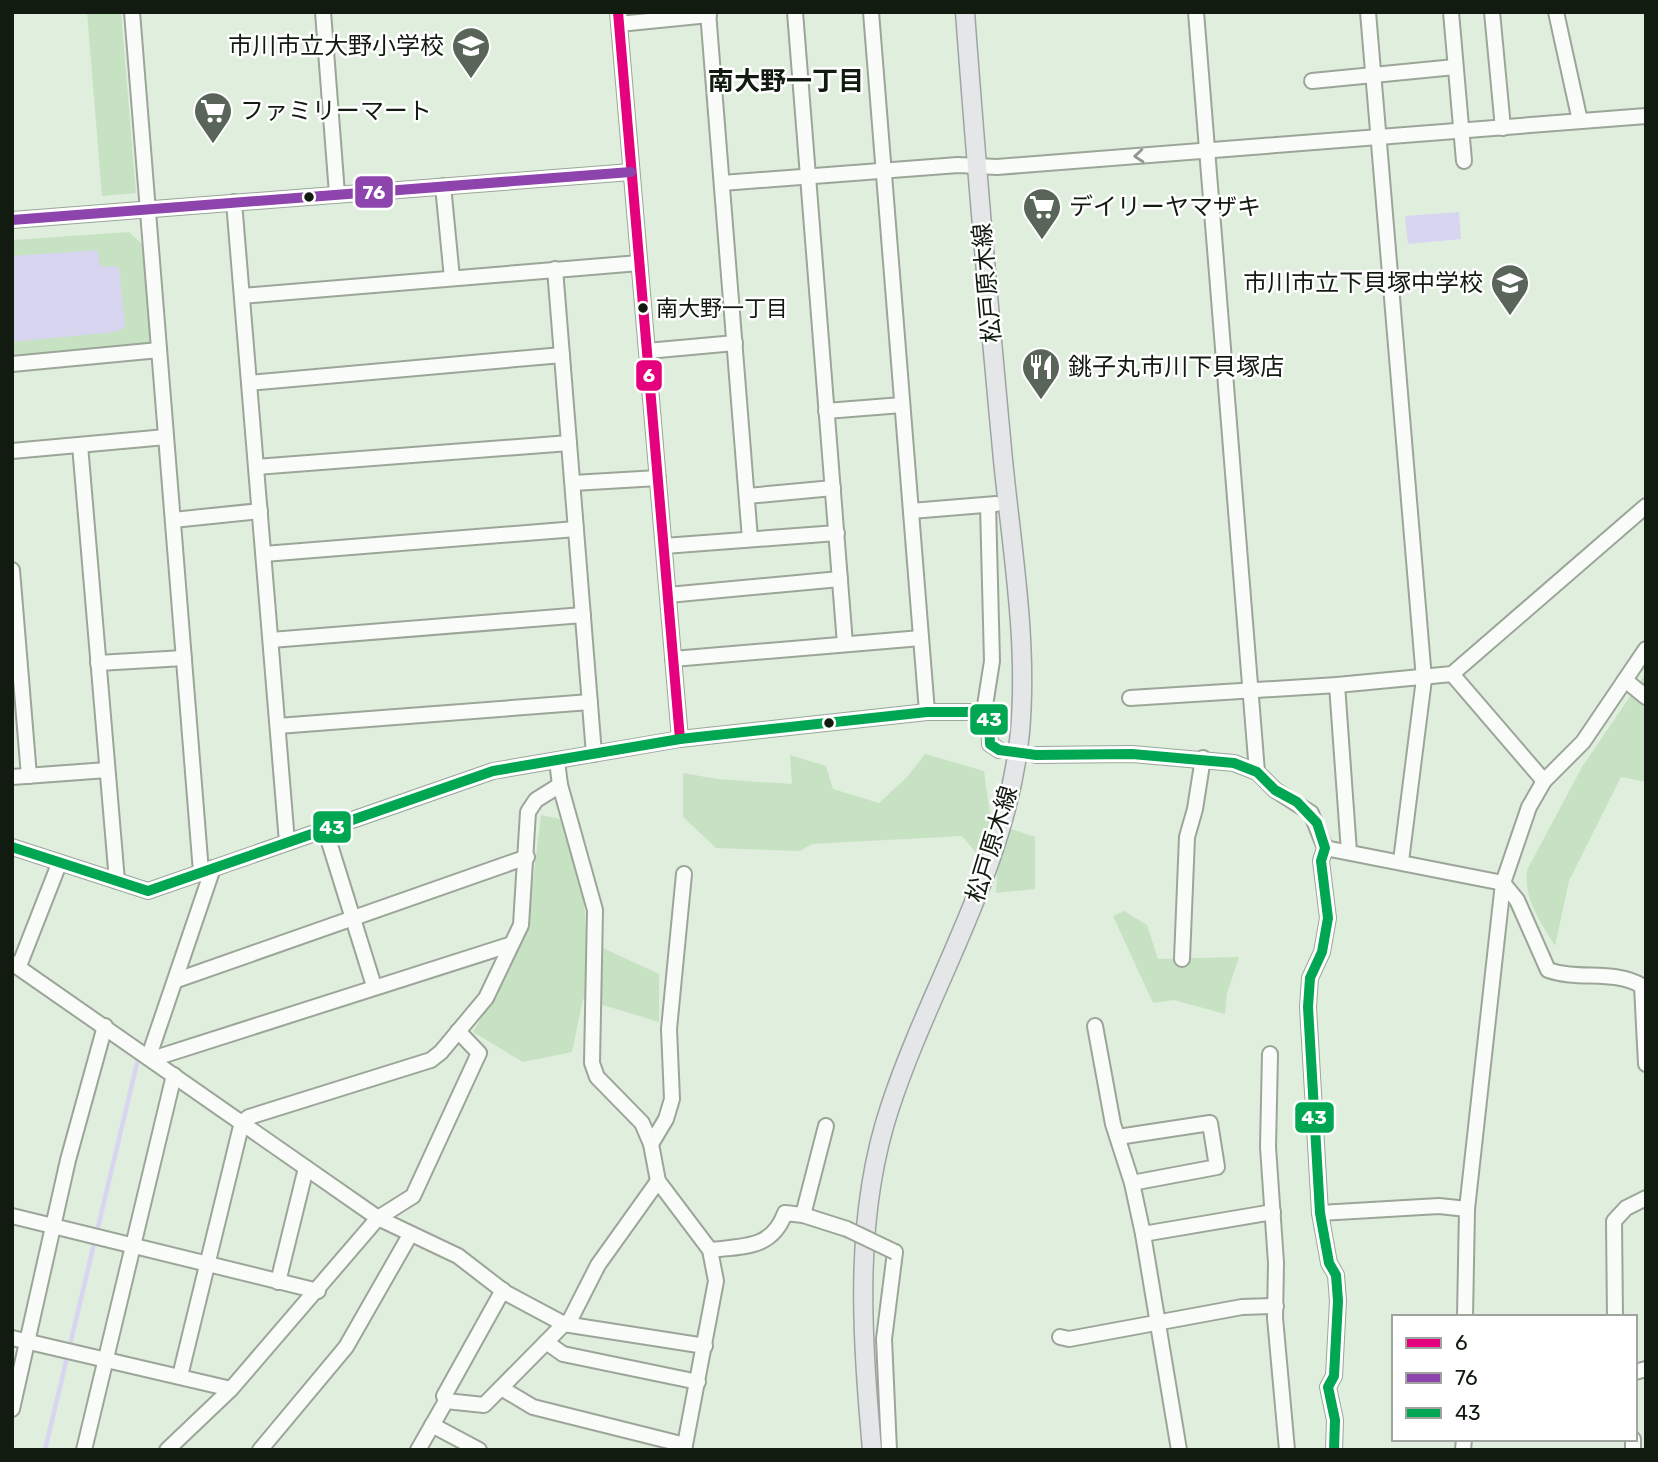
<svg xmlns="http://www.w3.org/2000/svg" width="1658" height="1462" font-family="Rubik,'Noto Sans JP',sans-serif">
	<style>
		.green { fill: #c7e2c2 }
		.water { fill: #d8d5f0 }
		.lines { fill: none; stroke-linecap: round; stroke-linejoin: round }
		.stream { stroke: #d8d5f0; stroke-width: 4.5 }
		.minor-casing { stroke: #9ba699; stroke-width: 18 }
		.major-casing { stroke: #9ea3a3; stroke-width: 21 }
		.minor { stroke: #fafcfa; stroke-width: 14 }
		.major { stroke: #e4e6e7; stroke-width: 18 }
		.minor-bridge-casing { stroke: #9ba699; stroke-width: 18; stroke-linecap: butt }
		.minor-bridge { stroke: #fafcfa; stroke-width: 14 }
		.bus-1-casing { stroke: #fff; stroke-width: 16 }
		.bus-2-casing { stroke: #fff; stroke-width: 16 }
		.bus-3-casing { stroke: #fff; stroke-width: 16 }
		.bus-1 { stroke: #e5007d; stroke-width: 10 }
		.bus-2 { stroke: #8e44ad; stroke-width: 10 }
		.bus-3 { stroke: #00a651; stroke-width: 10 }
		.oneway { stroke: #919791 }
		.bus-dot { fill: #111b10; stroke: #fff; stroke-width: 2.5 }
		.labels { text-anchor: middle; stroke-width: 5; stroke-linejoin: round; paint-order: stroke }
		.bus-label { font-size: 22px; fill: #111b10; stroke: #fff; text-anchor: start }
		.poi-label { font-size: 24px; fill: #111b10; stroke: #fff; text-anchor: start }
		.street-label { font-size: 24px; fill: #111b10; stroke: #fff }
		.neighbourhood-label { font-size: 26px; font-weight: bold; fill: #111b10; stroke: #fff }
		.line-badge { stroke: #fff; stroke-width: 2.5 }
		.badge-label { font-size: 19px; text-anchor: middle; font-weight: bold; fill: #fff }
	</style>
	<rect width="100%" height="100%" fill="#e0eede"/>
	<!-- green -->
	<g class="green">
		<path d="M87,12h34l15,181 -34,3z"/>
		<path d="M129,232l13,12 10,100 -140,12v-116z"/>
		<path d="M1646,673v109l-25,-5 -52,104 -14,65c-15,-26 -31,-45 -28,-76l55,-103z"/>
		<path d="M925,754l59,17 7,51 44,15v52l-39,4 1,-25 -19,-13 -16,-19 -150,8 -12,7 -84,-3 -33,-31v-44l34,6 75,5 -2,-29 36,11 7,23 46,14 29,-27z"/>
		<path d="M541,815l19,4 24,80 2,41 73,34v48l-76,-23 -11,53 -49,10 -50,-30 38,-65 19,-62z"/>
		<path d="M1124,911l23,14 11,34 81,-2 -12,36 -2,21 -51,-14 -21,3 -40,-87z"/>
	</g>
	<!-- water -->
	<g class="water">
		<path d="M1459,212l2,27 -53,5 -3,-28z"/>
		<path d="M97,250l3,16 19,1 6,60 -10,5 -103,10v-86z"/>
	</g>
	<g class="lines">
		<!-- stream -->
		<path class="stream" d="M45,1450l93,-391"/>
		<defs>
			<g id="minor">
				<path d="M132,12l69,860"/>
				<path d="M323,12l14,182"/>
				<path d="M618,12l62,727"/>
				<path d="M708,12l42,527"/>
				<path d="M795,12l50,632"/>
				<path d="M871,12l56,700"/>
				<path d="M1196,12l61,760"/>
				<path d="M1368,12l56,667 -23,182"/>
				<path d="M1451,12l13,149"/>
				<path d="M1492,12l11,116"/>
				<path d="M1556,12l24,109"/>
				<path d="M619,24l90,-9"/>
				<path d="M1312,81l143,-14"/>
				<path d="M722,183l236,-18 39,2 649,-51"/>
				<path d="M443,186l9,92"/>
				<path d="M234,202l53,640"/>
				<path d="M12,220l619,-48"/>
				<path d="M555,269l39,485"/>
				<path d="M242,296l397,-33"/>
				<path d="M647,351l88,-8"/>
				<path d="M12,364l147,-14"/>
				<path d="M249,383l313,-28"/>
				<path d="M826,411l76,-6"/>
				<path d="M80,445l37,436"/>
				<path d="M12,451l154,-14"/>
				<path d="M256,467l313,-24"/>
				<path d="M573,483l85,-5"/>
				<path d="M747,496l86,-8"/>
				<path d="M911,511l85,-7"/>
				<path d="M173,520l87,-9"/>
				<path d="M664,546l173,-13"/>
				<path d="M264,554l312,-25"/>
				<path d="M12,570l17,206"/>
				<path d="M668,595l172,-16"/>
				<path d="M271,640l312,-25"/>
				<path d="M673,659l248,-21"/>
				<path d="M98,663l86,-5"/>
				<path d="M1452,674l92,107"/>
				<path d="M1625,680l21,17"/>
				<path d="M1337,685l12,167"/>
				<path d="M1130,698l207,-13 115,-11 194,-168"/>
				<path d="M984,712l8,-51 -4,-156"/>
				<path d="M278,726l312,-24"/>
				<path d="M1036,755l96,-1 102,9 23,9 18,18 36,23 14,35 -4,13 7,57 -6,34 -12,26 -2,29 12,206 9,50 7,12 2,26 -4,75 -6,11 7,33 -1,30"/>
				<path d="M557,761l3,24 35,125 -3,153 5,14 45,46 9,21 7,37 52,69 6,31 -32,169"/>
				<path d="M12,777l95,-7"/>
				<path d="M325,829l49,157"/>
				<path d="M12,847l136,44 345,-120 187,-32 247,-27h57l5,4 1,28 9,6"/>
				<path d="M1325,848l178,35 14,17 31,70c31,11 66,-1 94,16l4,78"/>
				<path d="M1182,959l5,-122 8,-28 8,-51"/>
				<path d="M12,963l366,255 80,38 48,37 58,31 6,-4 28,-55 60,-84"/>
				<path d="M19,966l40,-102"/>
				<path d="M177,980l350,-123"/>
				<path d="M1095,1026l18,98 19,59 11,51 36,216"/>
				<path d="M1270,1054l-2,93 8,116 -1,55 12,132"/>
				<path d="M149,1056l64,-188"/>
				<path d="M152,1059l357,-114"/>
				<path d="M1118,1137l92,-14 7,44 -85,16"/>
				<path d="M651,1144l15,-25 6,-20 -3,-70 15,-155"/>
				<path d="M1320,1213l119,-7 28,3"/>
				<path d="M803,1215l23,-89"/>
				<path d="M12,1216l306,75"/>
				<path d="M1143,1234l130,-22"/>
				<path d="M710,1250c34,-4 62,-1 75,-37l18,2 44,14"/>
				<path d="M278,1282l28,-114"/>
				<path d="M1465,1317l2,-108 36,-326 26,-76 15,-26 39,-39 63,-93"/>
				<path d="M1615,1317l-1,-96 12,-13 20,-10"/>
				<path d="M1060,1337l9,2 173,-32 34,-1"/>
				<path d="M12,1338l219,51"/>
				<path d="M546,1342l17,12 135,28"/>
				<path d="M1635,1372l11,-3"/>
				<path d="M180,1376l62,-254 7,-5 182,-57 10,-8 45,-54 35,-73 7,-113 8,-12 24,-15"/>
				<path d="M501,1388l32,19 152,38"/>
				<path d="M446,1401l-2,-5 59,-106"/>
				<path d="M12,1409l56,-249 37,-134"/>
				<path d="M432,1425l47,25"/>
				<path d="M1633,1439v11"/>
				<path d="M84,1450l90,-375"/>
				<path d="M167,1450l64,-61 147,-171 35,-22 66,-143 -21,-22"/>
				<path d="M260,1450l86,-103 64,-112"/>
				<path d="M418,1450l28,-49 38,4 80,-81 141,22"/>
				<path d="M889,1450l-5,-111 11,-87"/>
				<path d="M1463,1450l1,-11"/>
			</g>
			<path id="major" d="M872,1450c-10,-115 -19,-232 18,-343 42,-127 117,-240 130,-375 8,-90 -8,-182 -17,-272 -14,-149 -27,-298 -38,-448"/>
		</defs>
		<!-- minor casing -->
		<use href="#minor" class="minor-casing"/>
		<!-- major casing -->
		<use href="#major" class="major-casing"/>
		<!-- minor -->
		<use href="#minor" class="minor"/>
		<!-- major -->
		<use href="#major" class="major"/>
		<defs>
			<path id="minor-bridge" d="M847,1229l48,23"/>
		</defs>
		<!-- minor-bridge casing -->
		<use href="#minor-bridge" class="minor-bridge-casing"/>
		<!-- minor-bridge -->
		<use href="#minor-bridge" class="minor-bridge"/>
		<defs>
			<path id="bus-1" d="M618,12l62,727"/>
			<path id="bus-2" d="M12,220l619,-48"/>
			<path id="bus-3" d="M12,847l136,44 345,-120 187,-32 247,-27h57l5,4 1,28 9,6 37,5 96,-1 102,9 23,9 18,18 22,12 20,21 8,25 -4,13 7,57 -6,34 -12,26 -2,29 12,206 9,50 7,12 2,26 -4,75 -6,11 7,33 -1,30"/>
		</defs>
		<!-- bus-1 casing -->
		<use href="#bus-1" class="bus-1-casing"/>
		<!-- bus-2 casing -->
		<use href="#bus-2" class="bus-2-casing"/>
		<!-- bus-3 casing -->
		<use href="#bus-3" class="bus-3-casing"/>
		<!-- bus-1 -->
		<use href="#bus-1" class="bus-1"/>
		<!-- bus-2 -->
		<use href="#bus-2" class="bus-2"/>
		<!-- bus-3 -->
		<use href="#bus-3" class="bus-3"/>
	</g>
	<!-- one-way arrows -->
	<defs><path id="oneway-chevron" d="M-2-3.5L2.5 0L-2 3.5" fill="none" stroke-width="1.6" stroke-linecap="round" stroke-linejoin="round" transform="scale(1.75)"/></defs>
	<use class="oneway" href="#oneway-chevron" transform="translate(1139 156) rotate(175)"/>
	<!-- icons -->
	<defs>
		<symbol id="school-pin" viewBox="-11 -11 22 30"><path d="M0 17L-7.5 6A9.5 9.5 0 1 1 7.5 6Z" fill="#596558" stroke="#fff"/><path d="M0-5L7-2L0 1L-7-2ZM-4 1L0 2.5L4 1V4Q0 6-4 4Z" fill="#fff"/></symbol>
		<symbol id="supermarket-pin" viewBox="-11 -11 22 30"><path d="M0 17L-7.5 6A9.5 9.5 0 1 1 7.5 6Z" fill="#596558" stroke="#fff"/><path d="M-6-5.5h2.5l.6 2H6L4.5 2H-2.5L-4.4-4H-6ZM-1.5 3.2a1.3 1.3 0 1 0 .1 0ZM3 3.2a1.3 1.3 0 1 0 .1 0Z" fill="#fff"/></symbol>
		<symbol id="restaurant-pin" viewBox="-11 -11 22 30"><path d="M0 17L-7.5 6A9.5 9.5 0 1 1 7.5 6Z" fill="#596558" stroke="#fff"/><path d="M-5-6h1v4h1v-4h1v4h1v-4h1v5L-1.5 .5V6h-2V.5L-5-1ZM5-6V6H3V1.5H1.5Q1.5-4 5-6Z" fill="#fff"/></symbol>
	</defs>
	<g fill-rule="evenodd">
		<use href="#school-pin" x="449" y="24" width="44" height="60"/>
		<use href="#supermarket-pin" x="191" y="89" width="44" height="60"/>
		<use href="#supermarket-pin" x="1020" y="185" width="44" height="60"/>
		<use href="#school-pin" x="1488" y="261" width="44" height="60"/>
		<use href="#restaurant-pin" x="1019" y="345" width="44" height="60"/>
	</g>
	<!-- markers -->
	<g class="bus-dot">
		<circle cx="309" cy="197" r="6"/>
		<circle cx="643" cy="308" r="6"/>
		<circle cx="829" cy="723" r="6"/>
	</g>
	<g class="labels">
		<!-- bus labels -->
		<g class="bus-label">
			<text x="656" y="316">南大野一丁目</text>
		</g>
		<!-- poi labels -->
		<g class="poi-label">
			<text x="444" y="54" text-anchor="end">市川市立大野小学校</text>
			<text x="240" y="119">ファミリーマート</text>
			<text x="1069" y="215">デイリーヤマザキ</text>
			<text x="1483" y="291" text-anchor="end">市川市立下貝塚中学校</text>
			<text x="1068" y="375">銚子丸市川下貝塚店</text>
		</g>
		<!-- street labels -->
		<g class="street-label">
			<text transform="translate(987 283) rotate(-95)" y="8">松戸原木線</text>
			<text transform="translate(992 844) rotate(-73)" y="8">松戸原木線</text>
		</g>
		<!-- neighbourhood labels -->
		<g class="neighbourhood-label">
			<text x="786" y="90">南大野一丁目</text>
		</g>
	</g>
	<g class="line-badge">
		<rect x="354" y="175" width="40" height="34" rx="7" fill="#8e44ad"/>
		<rect x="635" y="359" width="28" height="33" rx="7" fill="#e5007d"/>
		<rect x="969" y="703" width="40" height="33" rx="7" fill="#00a651"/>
		<rect x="312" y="810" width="40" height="34" rx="7" fill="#00a651"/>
		<rect x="1294" y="1101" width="41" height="33" rx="7" fill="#00a651"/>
	</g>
	<g class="badge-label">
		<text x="374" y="199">76</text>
		<text x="649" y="382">6</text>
		<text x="989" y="726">43</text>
		<text x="332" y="834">43</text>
		<text x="1314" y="1124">43</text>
	</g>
	<!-- border -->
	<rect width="1658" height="1462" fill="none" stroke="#111b10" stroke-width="28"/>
	<!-- legend -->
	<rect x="1392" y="1315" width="245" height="126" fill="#ffffff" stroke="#a0a49f" stroke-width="2"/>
	<rect x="1406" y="1338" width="35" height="10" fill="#e5007d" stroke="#a0a49f" stroke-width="2"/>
	<text x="1455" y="1350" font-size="21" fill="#111b10">6</text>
	<rect x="1406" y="1373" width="35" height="10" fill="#8e44ad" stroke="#a0a49f" stroke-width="2"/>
	<text x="1455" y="1385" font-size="21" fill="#111b10">76</text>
	<rect x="1406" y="1408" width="35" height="10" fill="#00a651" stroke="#a0a49f" stroke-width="2"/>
	<text x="1455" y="1420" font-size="21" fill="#111b10">43</text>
</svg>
